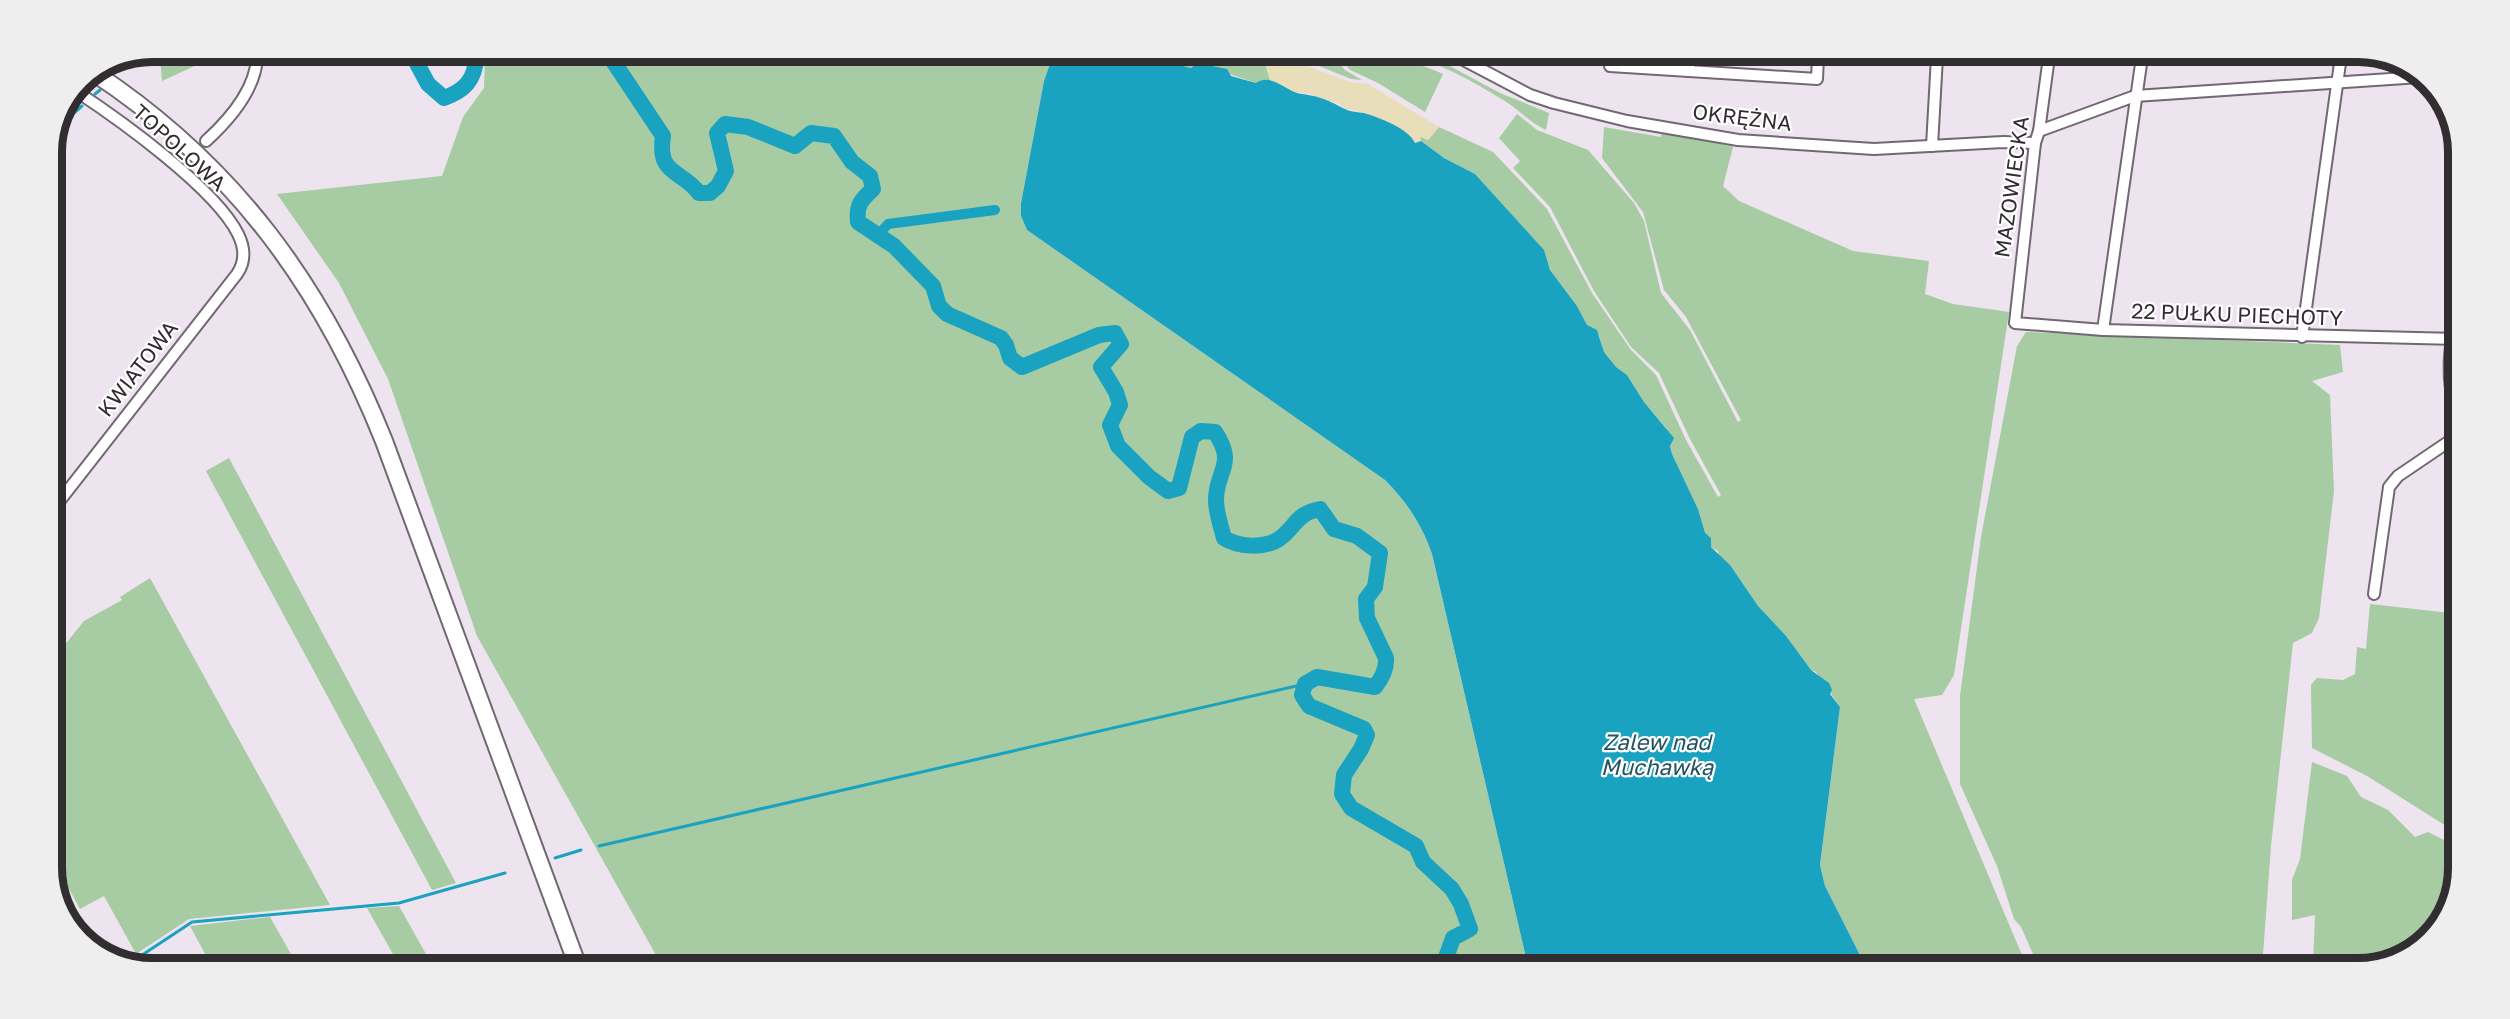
<svg xmlns="http://www.w3.org/2000/svg" width="2510" height="1019" font-family="'Golos Text',sans-serif">
	<style>
		.green { fill: #a7cba2 }
		.sand { fill: #e8deb9 }
		.water { fill: #1aa3c0 }
		.lines { fill: none; stroke-linecap: round; stroke-linejoin: round }
		.stream { stroke: #1aa3c0; stroke-width: 3 }
		.canal { stroke: #1aa3c0; stroke-width: 10 }
		.river { stroke: #1aa3c0; stroke-width: 16 }
		.street-casing { stroke: #716872; stroke-width: 14 }
		.primary-casing { stroke: #716872; stroke-width: 20 }
		.street { stroke: #fff; stroke-width: 10 }
		.primary { stroke: #fff; stroke-width: 16 }
		.labels { text-anchor: middle; stroke-width: 4.5; stroke-linejoin: round; paint-order: stroke }
		.street-label { font-size: 21px; fill: #312d31; stroke: #fff }
		.water-label { font-size: 22px; font-style: italic; fill: #215460; stroke: #fff }
		.rim { fill: none; stroke: #312d31; stroke-width: 8 }
	</style>
	<rect width="100%" height="100%" fill="#eee4ef"/>
	<!-- green -->
	<g class="green">
		<path d="M1269,57l-3,10 4,13 -14,3 -59,-20 -6,5 -38,-10z"/>
		<path d="M1297,57l38,2 10,11 17,10 -11,-1z"/>
		<path d="M1339,57c36,0 71,1 104,17l-18,38 -47,-29 -28,-13z"/>
		<path d="M1411,57h22l67,36 49,20 -3,17c-15,-7 -25,-18 -38,-27 -29,-18 -64,-39 -97,-46z"/>
		<path d="M160,58h52l-50,23z"/>
		<path d="M485,58h559l1,4 1,-4h6l-8,23 -23,122v13l6,14 358,250c22,22 37,45 47,74l96,412 -867,-2 -184,-328 -89,-257 -49,-96 -62,-89 165,-18 21,-59 21,-29z"/>
		<path d="M1517,114l20,16 51,20 46,53 10,18 17,72 29,37 48,92 3,-2 -55,-103 -22,-27 -21,-78 -41,-54 2,-31 57,10 1,-6 6,1 65,15 -10,39 16,15 114,50 76,10 -4,33 28,10 56,8 -55,363 -12,20 -28,4 113,268h-161l-41,-81 -5,-21 20,-158 -24,-35 -5,-2c-17,-23 -37,-43 -54,-65 -13,-17 -21,-36 -38,-48l-1,-6 -7,-4 -12,-26 -1,-12 -26,-55 -5,-25 -23,-27 -17,-27 -11,-8 -12,-15 -5,-17 -12,-10 -10,-19 -27,-36 -7,-20 -68,-76 -31,-16 -23,-17 -2,-5 9,4 11,-13 54,25 54,57 45,84 39,57 25,25 30,65 32,57 3,-2 -31,-56 -31,-66 -28,-26 -37,-56 -44,-84 -37,-39 7,-7 -21,-23z"/>
		<path d="M2026,332l314,13 3,27 -31,9 18,14 4,96 -15,127 -7,15 -19,10 -22,203 -9,122 -223,-1 -18,-40 -7,-8 -17,-53 -37,-82v-88l21,-159 36,-191z"/>
		<path d="M229,458l227,425 -24,7 -226,-419z"/>
		<path d="M150,578l180,327 -141,14 -53,35 -32,-58 -24,13 -29,-53v-194l33,-41 38,-21 -2,-3z"/>
		<path d="M2370,604l80,9 6,4 -2,214 -87,-55 -55,-28 -1,-63 6,-7 26,2 12,-6 2,-27 9,2z"/>
		<path d="M2312,762l35,14 14,21 27,13 27,27 13,-5 26,13v55l-39,51 -56,17h-46l2,-53 -23,5v-40l8,-21z"/>
		<path d="M399,906l32,57h-33l-31,-55z"/>
		<path d="M270,917l26,46h-86l-20,-37z"/>
	</g>
	<!-- sand -->
	<path class="sand" d="M1269,57h14l67,25 18,2 71,43 -11,13 -8,-4 1,5 -6,2 -25,-19 -22,-10 -22,-5 -6,-5 -29,-10 -16,-2 -25,-12 -4,-14z"/>
	<!-- water -->
	<path class="water" d="M1052,58h101l38,10 6,-5 30,6 4,7 25,7c16,-11 30,9 46,11 21,3 25,6 43,15 5,3 13,3 19,4 16,5 44,15 51,30l6,-2 23,17 31,16 69,76 6,20 27,36 10,19 10,5 7,22 12,15 11,8 17,27 30,36 -4,8 2,8 26,55 7,24 6,5v9l19,18 28,41 28,30 25,34 18,13 3,7 -2,4 10,13 -20,158 5,21 41,81 -338,-1 -96,-412c-10,-29 -25,-52 -47,-74l-358,-250 -6,-14v-13l23,-122z"/>
	<g class="lines">
		<!-- stream -->
		<g class="stream">
			<path d="M120,71l14,-13"/>
			<path d="M95,94l5,-4"/>
			<path d="M60,125l22,-19"/>
			<path d="M599,846l706,-162"/>
			<path d="M555,858l26,-8"/>
			<path d="M130,963l62,-41 207,-19 106,-30"/>
		</g>
		<!-- canal -->
		<path class="canal" d="M878,235l10,-11 107,-14"/>
		<!-- river -->
		<g class="river">
			<path d="M414,58l14,26 16,14c20,-7 31,-18 32,-40"/>
			<path d="M611,58l52,78c-6,40 18,33 36,57h11l8,-7 8,-15 -9,-38 8,-9 23,3 47,19 16,-13 23,3 18,26 18,14 3,13c-12,11 -17,16 -15,33l36,24 39,40 6,20 8,8 54,24 5,7 4,13 12,9 77,-32 16,-2 6,11 -20,23 15,25 4,13 -10,20 8,21 31,31 19,14 11,-3 13,-51 9,-6 14,1c22,33 1,38 1,68 0,13 5,26 8,38 14,9 40,11 55,1 17,-12 16,-25 41,-30l14,20 23,7 23,17 -5,34 -9,12 1,19 19,40c1,11 -4,20 -11,29l-58,-10 -12,7 -3,11 7,11 55,23 3,6 -6,14 -17,26 -2,19 9,14 65,38 7,16 29,27 9,15 9,25 -17,9 -10,28"/>
		</g>
		<defs>
			<g id="street">
				<path d="M1458,57l72,38 24,8 73,18 111,19 136,9 129,-7 32,1"/>
				<path d="M1690,57l-1,14 128,8 1,-22"/>
				<path d="M2049,57l-10,74 -4,12 -20,180 88,7 354,9"/>
				<path d="M1610,66l79,5"/>
				<path d="M2039,131l96,-35 285,-19"/>
				<path d="M206,141c23,-21 49,-50 51,-83"/>
				<path d="M1932,146l5,-89"/>
				<path d="M2103,330l39,-273"/>
				<path d="M2302,337l39,-281"/>
				<path d="M2457,414c-14,-40 -5,-75 1,-117"/>
				<path d="M51,512l186,-238c9,-13 8,-26 1,-40 -23,-46 -118,-114 -162,-143"/>
				<path d="M2374,594l15,-107 9,-11 59,-40"/>
			</g>
			<path id="primary" d="M93,72c141,93 229,214 291,369l193,523"/>
		</defs>
		<!-- street casing -->
		<use href="#street" class="street-casing"/>
		<!-- primary casing -->
		<use href="#primary" class="primary-casing"/>
		<!-- street -->
		<use href="#street" class="street"/>
		<!-- primary -->
		<use href="#primary" class="primary"/>
	</g>
	<g class="labels">
		<!-- street labels -->
		<g class="street-label">
			<text transform="translate(1742 118) rotate(7)" y="7">OKRĘŻNA</text>
			<text transform="translate(179 148) rotate(42)" y="7">TOPOLOWA</text>
			<text transform="translate(2012 187) rotate(-82)" y="7">MAZOWIECKA</text>
			<text transform="translate(2237 315) rotate(2)" y="7">22 PUŁKU PIECHOTY</text>
			<text transform="translate(138 369) rotate(-52)" y="7">KWIATOWA</text>
		</g>
		<!-- water labels -->
		<g class="water-label">
			<text x="1657" y="750">Zalew nad<tspan x="1657" dy="25">Muchawką</tspan></text>
		</g>
	</g>
	<!-- crop -->
	<path d="M0 0H2510V1019H0ZM152 62H2358A90 90 0 0 1 2448 152V868A90 90 0 0 1 2358 958H152A90 90 0 0 1 62 868V152A90 90 0 0 1 152 62Z" fill="#efeeef" fill-rule="evenodd"/>
	<path class="rim" d="M152 62H2358A90 90 0 0 1 2448 152V868A90 90 0 0 1 2358 958H152A90 90 0 0 1 62 868V152A90 90 0 0 1 152 62Z"/>
</svg>
